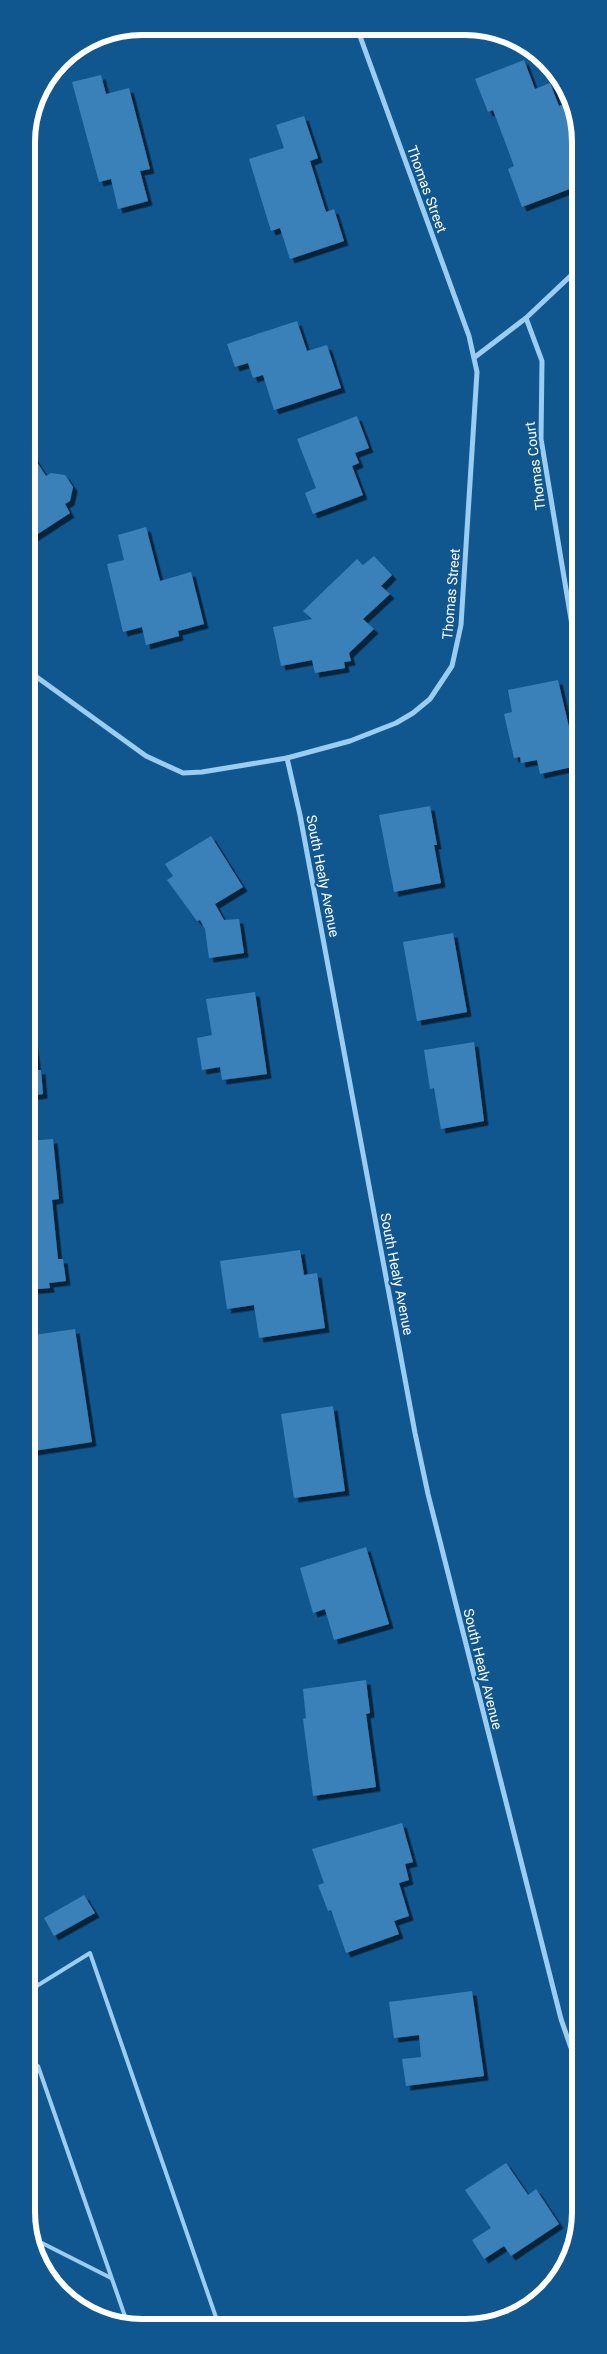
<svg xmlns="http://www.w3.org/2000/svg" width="607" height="2354" font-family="Roboto,sans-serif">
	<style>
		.building { fill: #3a81b9; filter: url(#shadow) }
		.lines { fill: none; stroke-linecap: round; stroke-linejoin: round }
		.service { stroke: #9bcdf2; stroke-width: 4 }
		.minor { stroke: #9bcdf2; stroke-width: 5 }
		.labels { text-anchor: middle; stroke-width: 4.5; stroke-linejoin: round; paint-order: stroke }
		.street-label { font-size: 14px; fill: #fff; stroke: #11578f }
		.rim { fill: none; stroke: #fff; stroke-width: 6 }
	</style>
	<defs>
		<filter id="shadow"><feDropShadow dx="4.5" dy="4.5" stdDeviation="0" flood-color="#0009"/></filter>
	</defs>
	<rect width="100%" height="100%" fill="#11578f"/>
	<!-- building -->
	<g class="building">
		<path d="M524,60l11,29 15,-6 9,23 3,-1 18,55v25l-58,22 -14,-38 6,-3 -21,-56 -5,2 -13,-33z"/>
		<path d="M101,75l5,19 23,-6 21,81 -10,2 8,30 -30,8 -7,-30 -12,3 -27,-100z"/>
		<path d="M304,116l14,42 -8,3 16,51 8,-3 10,32 -54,18 -10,-31 -9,3 -22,-72 35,-11 -8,-23z"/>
		<path d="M297,321l10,30 20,-6 14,43 -67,22 -11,-35 -10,3 -5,-15 -13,4 -8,-23z"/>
		<path d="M357,416l12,32 -14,5 4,10 -7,3 11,29 -50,19 -8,-21 11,-5 -19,-49z"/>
		<path d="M27,447l19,29 5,-3 14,2 8,12 -3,14 -5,3 5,9 -43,28z"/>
		<path d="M146,527l14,54 31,-9 13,52 -26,7 1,5 -33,9 -4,-18 -19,5 -16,-68 17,-4 -6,-25z"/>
		<path d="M374,556l18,19 -11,11 9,8 -27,25 11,10 -25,24 2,8 -7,1 1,6 -30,5 -3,-13 -31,6 -8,-39 39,-8 -9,-8 54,-52 6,6z"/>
		<path d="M558,680l17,73 -5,1 2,13 -32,7 -3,-14 -16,3 -1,-6 -6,1 -10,-44 8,-2 -4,-22z"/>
		<path d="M430,806l7,39h-3l7,38 -47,9 -15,-77z"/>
		<path d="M211,836l32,51 -28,17 9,16 15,-1 5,34 -35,5 -4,-29 -5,-9 -3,1 -30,-41 6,-4 -8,-12z"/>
		<path d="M453,933l14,79 -50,9 -14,-79z"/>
		<path d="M255,992l12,82 -45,6 -2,-13 -18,3 -5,-32 15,-3 -6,-36z"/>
		<path d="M27,993l10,77h4l2,24 -14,2v4h-2z"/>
		<path d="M474,1042l10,79 -43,8 -7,-41 -4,1 -6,-39z"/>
		<path d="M53,1139l6,60 -7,1 6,59h5l3,22 -17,2 1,5 -23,2v-149z"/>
		<path d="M300,1250l4,25 13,-2 8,55 -66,10 -5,-33 -27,4 -7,-48z"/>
		<path d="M75,1329l17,113 -65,10v-116z"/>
		<path d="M333,1406l12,85 -51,7 -13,-84z"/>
		<path d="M366,1547l23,77 -55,16 -9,-31 -12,4 -13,-45z"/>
		<path d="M366,1680l4,33 -4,1 10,73 -63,9 -10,-77 3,-1 -3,-29z"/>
		<path d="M402,1823l11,39 -8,2 4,16 -10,3 10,33 -15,5 5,13 -53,19 -15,-43 -3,1 -10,-26 6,-2 -12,-34z"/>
		<path d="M84,1895l11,18 -41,23 -10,-18z"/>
		<path d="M472,1991l12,85 -78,10 -4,-27 19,-2 -2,-22 -25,3 -5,-36z"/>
		<path d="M506,2163l22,32 8,-6 23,35 -48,32 -7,-10 -20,13 -12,-19 19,-12 -26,-38z"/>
	</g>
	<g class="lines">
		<!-- service -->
		<g class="service">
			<path d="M27,1992l63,-39 129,373"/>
			<path d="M27,2058l11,8 90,259"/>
			<path d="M27,2202l11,39 73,37"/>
		</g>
		<!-- minor -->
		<g class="minor">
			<path d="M526,318l16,43 -1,78 39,234"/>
			<path d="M475,357l51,-39 54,-51"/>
			<path d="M27,670l119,86 37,17 19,-1 85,-14 63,-17 46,-18 17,-10 17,-14 22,-33 9,-41 16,-253 -8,-36 -112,-308"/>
			<path d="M287,758l13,57 115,618 13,61 133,525 19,55"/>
		</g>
	</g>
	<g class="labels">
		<!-- street labels -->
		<g class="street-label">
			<text transform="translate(427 189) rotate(70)" y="5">Thomas Street</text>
			<text transform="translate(535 466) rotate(-97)" y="5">Thomas Court</text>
			<text transform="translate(451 594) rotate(-85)" y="5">Thomas Street</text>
			<text transform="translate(323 876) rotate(79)" y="5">South Healy Avenue</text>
			<text transform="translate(397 1274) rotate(79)" y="5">South Healy Avenue</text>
			<text transform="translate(483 1669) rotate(76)" y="5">South Healy Avenue</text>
		</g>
	</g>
	<!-- crop -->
	<path d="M0 0H607V2354H0ZM142 35H465A107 107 0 0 1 572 142V2212A107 107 0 0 1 465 2319H142A107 107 0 0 1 35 2212V142A107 107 0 0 1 142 35Z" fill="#11578f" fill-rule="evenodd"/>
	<path class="rim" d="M142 35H465A107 107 0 0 1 572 142V2212A107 107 0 0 1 465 2319H142A107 107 0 0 1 35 2212V142A107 107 0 0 1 142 35Z"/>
</svg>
